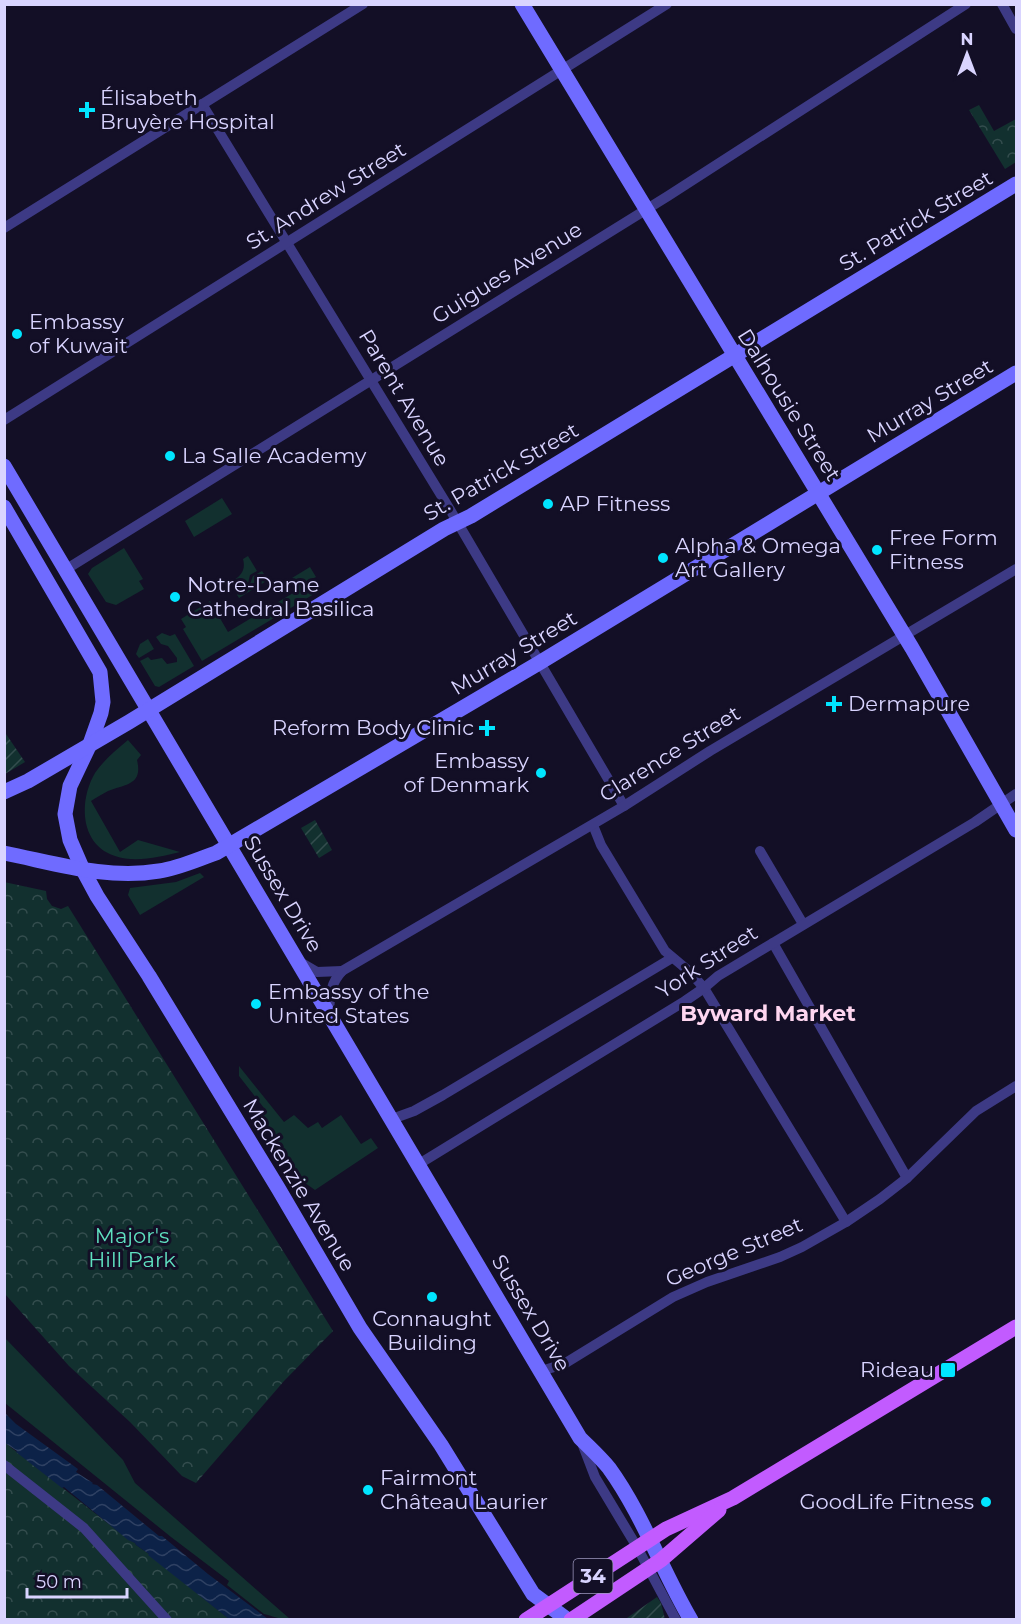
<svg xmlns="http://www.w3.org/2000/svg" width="1021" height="1624" font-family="Montserrat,sans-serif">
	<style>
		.grass { fill: #12302f }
		.park { fill: url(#park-crowns) }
		.garden { fill: url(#garden-furrows) }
		.water { fill: url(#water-waves) }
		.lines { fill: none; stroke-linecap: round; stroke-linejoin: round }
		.street { stroke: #3d3a85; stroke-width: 10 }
		.secondary { stroke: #6f6bff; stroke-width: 15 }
		.primary { stroke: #c25bff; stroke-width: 15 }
		.poi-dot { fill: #00e5ff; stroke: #130f26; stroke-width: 2 }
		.labels { text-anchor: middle; stroke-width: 6; stroke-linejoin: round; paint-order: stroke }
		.shield { fill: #130f26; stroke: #9e99be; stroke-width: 1.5 }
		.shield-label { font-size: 20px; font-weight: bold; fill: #d9d4ff }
		.poi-label { font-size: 21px; fill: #d9d4ff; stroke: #130f26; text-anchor: start }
		.street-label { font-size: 21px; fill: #d9d4ff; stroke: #130f26 }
		.park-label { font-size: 21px; fill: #5fe0c0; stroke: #130f26 }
		.neighbourhood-label { font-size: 22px; font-weight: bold; fill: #ffd6f0; stroke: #130f26 }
	</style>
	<defs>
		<pattern id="park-crowns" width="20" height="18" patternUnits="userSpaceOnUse" patternTransform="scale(1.5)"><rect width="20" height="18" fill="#12302f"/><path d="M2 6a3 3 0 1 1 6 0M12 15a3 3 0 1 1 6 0" fill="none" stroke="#344d4e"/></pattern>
		<pattern id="garden-furrows" width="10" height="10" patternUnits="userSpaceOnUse" patternTransform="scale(1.5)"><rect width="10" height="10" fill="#12302f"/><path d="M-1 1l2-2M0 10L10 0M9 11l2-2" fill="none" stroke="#344d4e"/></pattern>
		<pattern id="water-waves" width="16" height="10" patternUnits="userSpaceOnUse" patternTransform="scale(1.5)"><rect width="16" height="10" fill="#0c2248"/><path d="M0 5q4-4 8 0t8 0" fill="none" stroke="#2f4163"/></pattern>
	</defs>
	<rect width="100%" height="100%" fill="#130f26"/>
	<!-- grass -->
	<g class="grass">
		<path d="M222,498l10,16 -38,23 -9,-16z"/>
		<path d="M124,548l19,31 -4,2 5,8 -28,16 -10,-3 -18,-28 4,-6z"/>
		<path d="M248,556l9,15 -7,4 -2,8 -11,6 -1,-5 -4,-3c9,-5 14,-11 11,-22z"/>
		<path d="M310,567l6,10 -4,2 7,12 -117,70 -19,-32 3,-2 -5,-8 29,-18 18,31 70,-42 -6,-12z"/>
		<path d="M262,571l6,9 -29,18 -3,-5 14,-9 3,-8z"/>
		<path d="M162,633l8,3 5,-2 19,32 -35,21 -4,-1 -15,-25 8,-4 3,3 11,-2 5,6 10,-2v-4l-9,-12 -7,-2 -5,-7z"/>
		<path d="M148,639l6,10 -15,9 -3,-4 4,-10z"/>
		<path d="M128,740l13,15 -4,5c6,25 -11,24 -29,31 -6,3 -12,7 -17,10l29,51 18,-12 42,12c-20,5 -45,11 -65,4 -36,-12 -36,-56 -20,-83 9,-13 21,-23 33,-33z"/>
		<path d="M200,873l4,4 -64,38 -12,-20 2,-7 46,-6z"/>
		<path d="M239,1066l45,56 10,-7 14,13 10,-6 4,6 19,-13 20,29 10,-6 7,10 -63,42 -17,-12 -44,-71 7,6 3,-5 -25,-32z"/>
		<path d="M5,1338l118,122 12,23 155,136c-10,1 -17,-3 -26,-5l-37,-29 2,-4 -58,-44 -166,-134z"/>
	</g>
	<!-- park -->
	<g class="park">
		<path d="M979,105l15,26 22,-12v43l-11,7 -36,-59z"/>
		<path d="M4,882l42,9 1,8 5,7 9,3 7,-3 265,425 -49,50 -88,102 -14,-7 -52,-54 -61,-56 -64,-72z"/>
		<path d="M4,1442l124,97 7,4 1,2 13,9 80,65h-224z"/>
	</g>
	<!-- garden -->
	<g class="garden">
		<path d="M4,731l21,31 -20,12h-1z"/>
		<path d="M315,820l17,30 -13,8 -18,-30z"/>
		<path d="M657,1597l4,6 4,16 -41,1z"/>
	</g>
	<!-- water -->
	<path class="water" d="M5,1413l11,11 62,45 -2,3 17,11 -1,1 5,1 62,51h3l46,38 60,45h-39l-81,-64 1,-1 -13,-9 -1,-2 -7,-3 -64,-53 -2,1 -46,-36 1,-1 -12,-8z"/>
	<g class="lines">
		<!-- street -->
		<g class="street">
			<path d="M1002,4l14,25"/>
			<path d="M202,104l250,409 172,293"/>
			<path d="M4,228l359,-224"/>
			<path d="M4,420l663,-416"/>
			<path d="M65,570l603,-374 298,-192"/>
			<path d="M593,825l8,20 64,106 25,21 14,16 142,234"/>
			<path d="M760,851l43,73"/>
			<path d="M773,943l134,235"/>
			<path d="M300,962l17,10 25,-1"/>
			<path d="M329,1013c1,-18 1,-29 13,-42l282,-165 86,-55 306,-182"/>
			<path d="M392,1119l22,-8 29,-16 229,-137"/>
			<path d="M419,1164l266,-163 19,-13 14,-12 257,-154 41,-28"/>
			<path d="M541,1371l23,-7 109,-67 34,-15 73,-25 22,-10 44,-25 34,-23 27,-21 69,-67 40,-25"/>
			<path d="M582,1443l13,34 42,70 39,73"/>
			<path d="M4,1465l80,63 83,92"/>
		</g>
		<!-- secondary -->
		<g class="secondary">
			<path d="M522,4l390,644 104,182"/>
			<path d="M4,466l576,972c10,10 20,19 29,30 34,47 53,103 82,152"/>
			<path d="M4,507l96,165 3,30 -2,11 -11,31 -20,42 -5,28 5,26 13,30 14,26 52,80 129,212 82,140 81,117 92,149 35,26"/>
			<path d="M4,792l24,-11 101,-59 315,-193 27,-13 545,-332"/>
			<path d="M4,853c51,10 103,27 155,18 20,-3 37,-11 57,-18l323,-190 477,-290"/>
		</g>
		<!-- primary -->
		<g class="primary">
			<path d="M526,1620l140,-91 67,-31 283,-171"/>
			<path d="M571,1620l90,-60 58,-50"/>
		</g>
	</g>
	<!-- markers -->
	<g class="poi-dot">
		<path d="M84 101h6v6h6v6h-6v6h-6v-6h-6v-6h6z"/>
		<circle cx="17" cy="334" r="6"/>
		<circle cx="170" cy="456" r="6"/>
		<circle cx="548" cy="504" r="6"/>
		<circle cx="877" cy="550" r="6"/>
		<circle cx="663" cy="558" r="6"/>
		<circle cx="175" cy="597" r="6"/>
		<path d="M831 695h6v6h6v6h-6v6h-6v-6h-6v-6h6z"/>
		<path d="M484 719h6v6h6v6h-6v6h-6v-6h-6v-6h6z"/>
		<circle cx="541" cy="773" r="6"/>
		<circle cx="256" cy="1004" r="6"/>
		<circle cx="432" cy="1297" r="6"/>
		<rect x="940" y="1362" width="16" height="16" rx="3"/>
		<circle cx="368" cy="1490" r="6"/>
		<circle cx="986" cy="1502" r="6"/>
	</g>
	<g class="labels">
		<!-- shield labels -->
		<rect class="shield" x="573.5" y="1559" width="39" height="34" rx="4.5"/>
		<g class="shield-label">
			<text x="593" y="1583">34</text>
		</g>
		<!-- poi labels -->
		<g class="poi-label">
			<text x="100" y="105">Élisabeth<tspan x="100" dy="24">Bruyère Hospital</tspan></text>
			<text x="29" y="329">Embassy<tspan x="29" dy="24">of Kuwait</tspan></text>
			<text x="182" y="463">La Salle Academy</text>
			<text x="560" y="511">AP Fitness</text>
			<text x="889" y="545">Free Form<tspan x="889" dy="24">Fitness</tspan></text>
			<text x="675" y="553">Alpha &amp; Omega<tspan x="675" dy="24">Art Gallery</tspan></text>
			<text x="187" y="592">Notre-Dame<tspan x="187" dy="24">Cathedral Basilica</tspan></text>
			<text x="848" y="711">Dermapure</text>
			<text x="474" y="735" text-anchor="end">Reform Body Clinic</text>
			<text x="529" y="768" text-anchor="end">Embassy<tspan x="529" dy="24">of Denmark</tspan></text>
			<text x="268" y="999">Embassy of the<tspan x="268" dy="24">United States</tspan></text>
			<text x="432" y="1326" text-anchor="middle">Connaught<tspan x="432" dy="24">Building</tspan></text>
			<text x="934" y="1377" text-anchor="end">Rideau</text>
			<text x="380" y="1485">Fairmont<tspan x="380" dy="24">Château Laurier</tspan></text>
			<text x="974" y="1509" text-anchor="end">GoodLife Fitness</text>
		</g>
		<!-- street labels -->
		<g class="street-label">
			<text transform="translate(326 196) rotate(-32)" y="7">St. Andrew Street</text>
			<text transform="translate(916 221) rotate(-31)" y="7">St. Patrick Street</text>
			<text transform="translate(507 273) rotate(-32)" y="7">Guigues Avenue</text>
			<text transform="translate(404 398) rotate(59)" y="7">Parent Avenue</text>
			<text transform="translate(930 401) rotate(-31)" y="7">Murray Street</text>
			<text transform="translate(789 405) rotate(58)" y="7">Dalhousie Street</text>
			<text transform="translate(501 472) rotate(-30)" y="7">St. Patrick Street</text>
			<text transform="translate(514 653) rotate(-31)" y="7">Murray Street</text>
			<text transform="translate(670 754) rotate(-32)" y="7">Clarence Street</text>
			<text transform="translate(283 894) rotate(59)" y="7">Sussex Drive</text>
			<text transform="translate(707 962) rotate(-33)" y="7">York Street</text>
			<text transform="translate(299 1185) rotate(59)" y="7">Mackenzie Avenue</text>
			<text transform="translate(734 1252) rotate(-23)" y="7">George Street</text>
			<text transform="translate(531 1313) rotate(59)" y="7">Sussex Drive</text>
		</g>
		<!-- park labels -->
		<g class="park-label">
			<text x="132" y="1243">Major's<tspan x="132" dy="24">Hill Park</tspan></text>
		</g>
		<!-- neighbourhood labels -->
		<g class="neighbourhood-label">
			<text x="768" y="1021">Byward Market</text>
		</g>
	</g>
	<!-- border -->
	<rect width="1021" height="1624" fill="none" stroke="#d9d4ff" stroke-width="12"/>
	<!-- north arrow -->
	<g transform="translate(967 54)" stroke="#130f26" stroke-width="4.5" paint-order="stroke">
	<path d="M0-4.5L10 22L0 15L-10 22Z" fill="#d9d4ff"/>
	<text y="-9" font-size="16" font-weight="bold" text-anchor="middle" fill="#d9d4ff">N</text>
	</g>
	<!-- scale -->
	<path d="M27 1588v9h100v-9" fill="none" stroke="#d9d4ff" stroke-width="3"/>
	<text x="36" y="1588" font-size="18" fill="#d9d4ff" stroke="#130f26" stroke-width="4.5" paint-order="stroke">50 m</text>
</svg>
